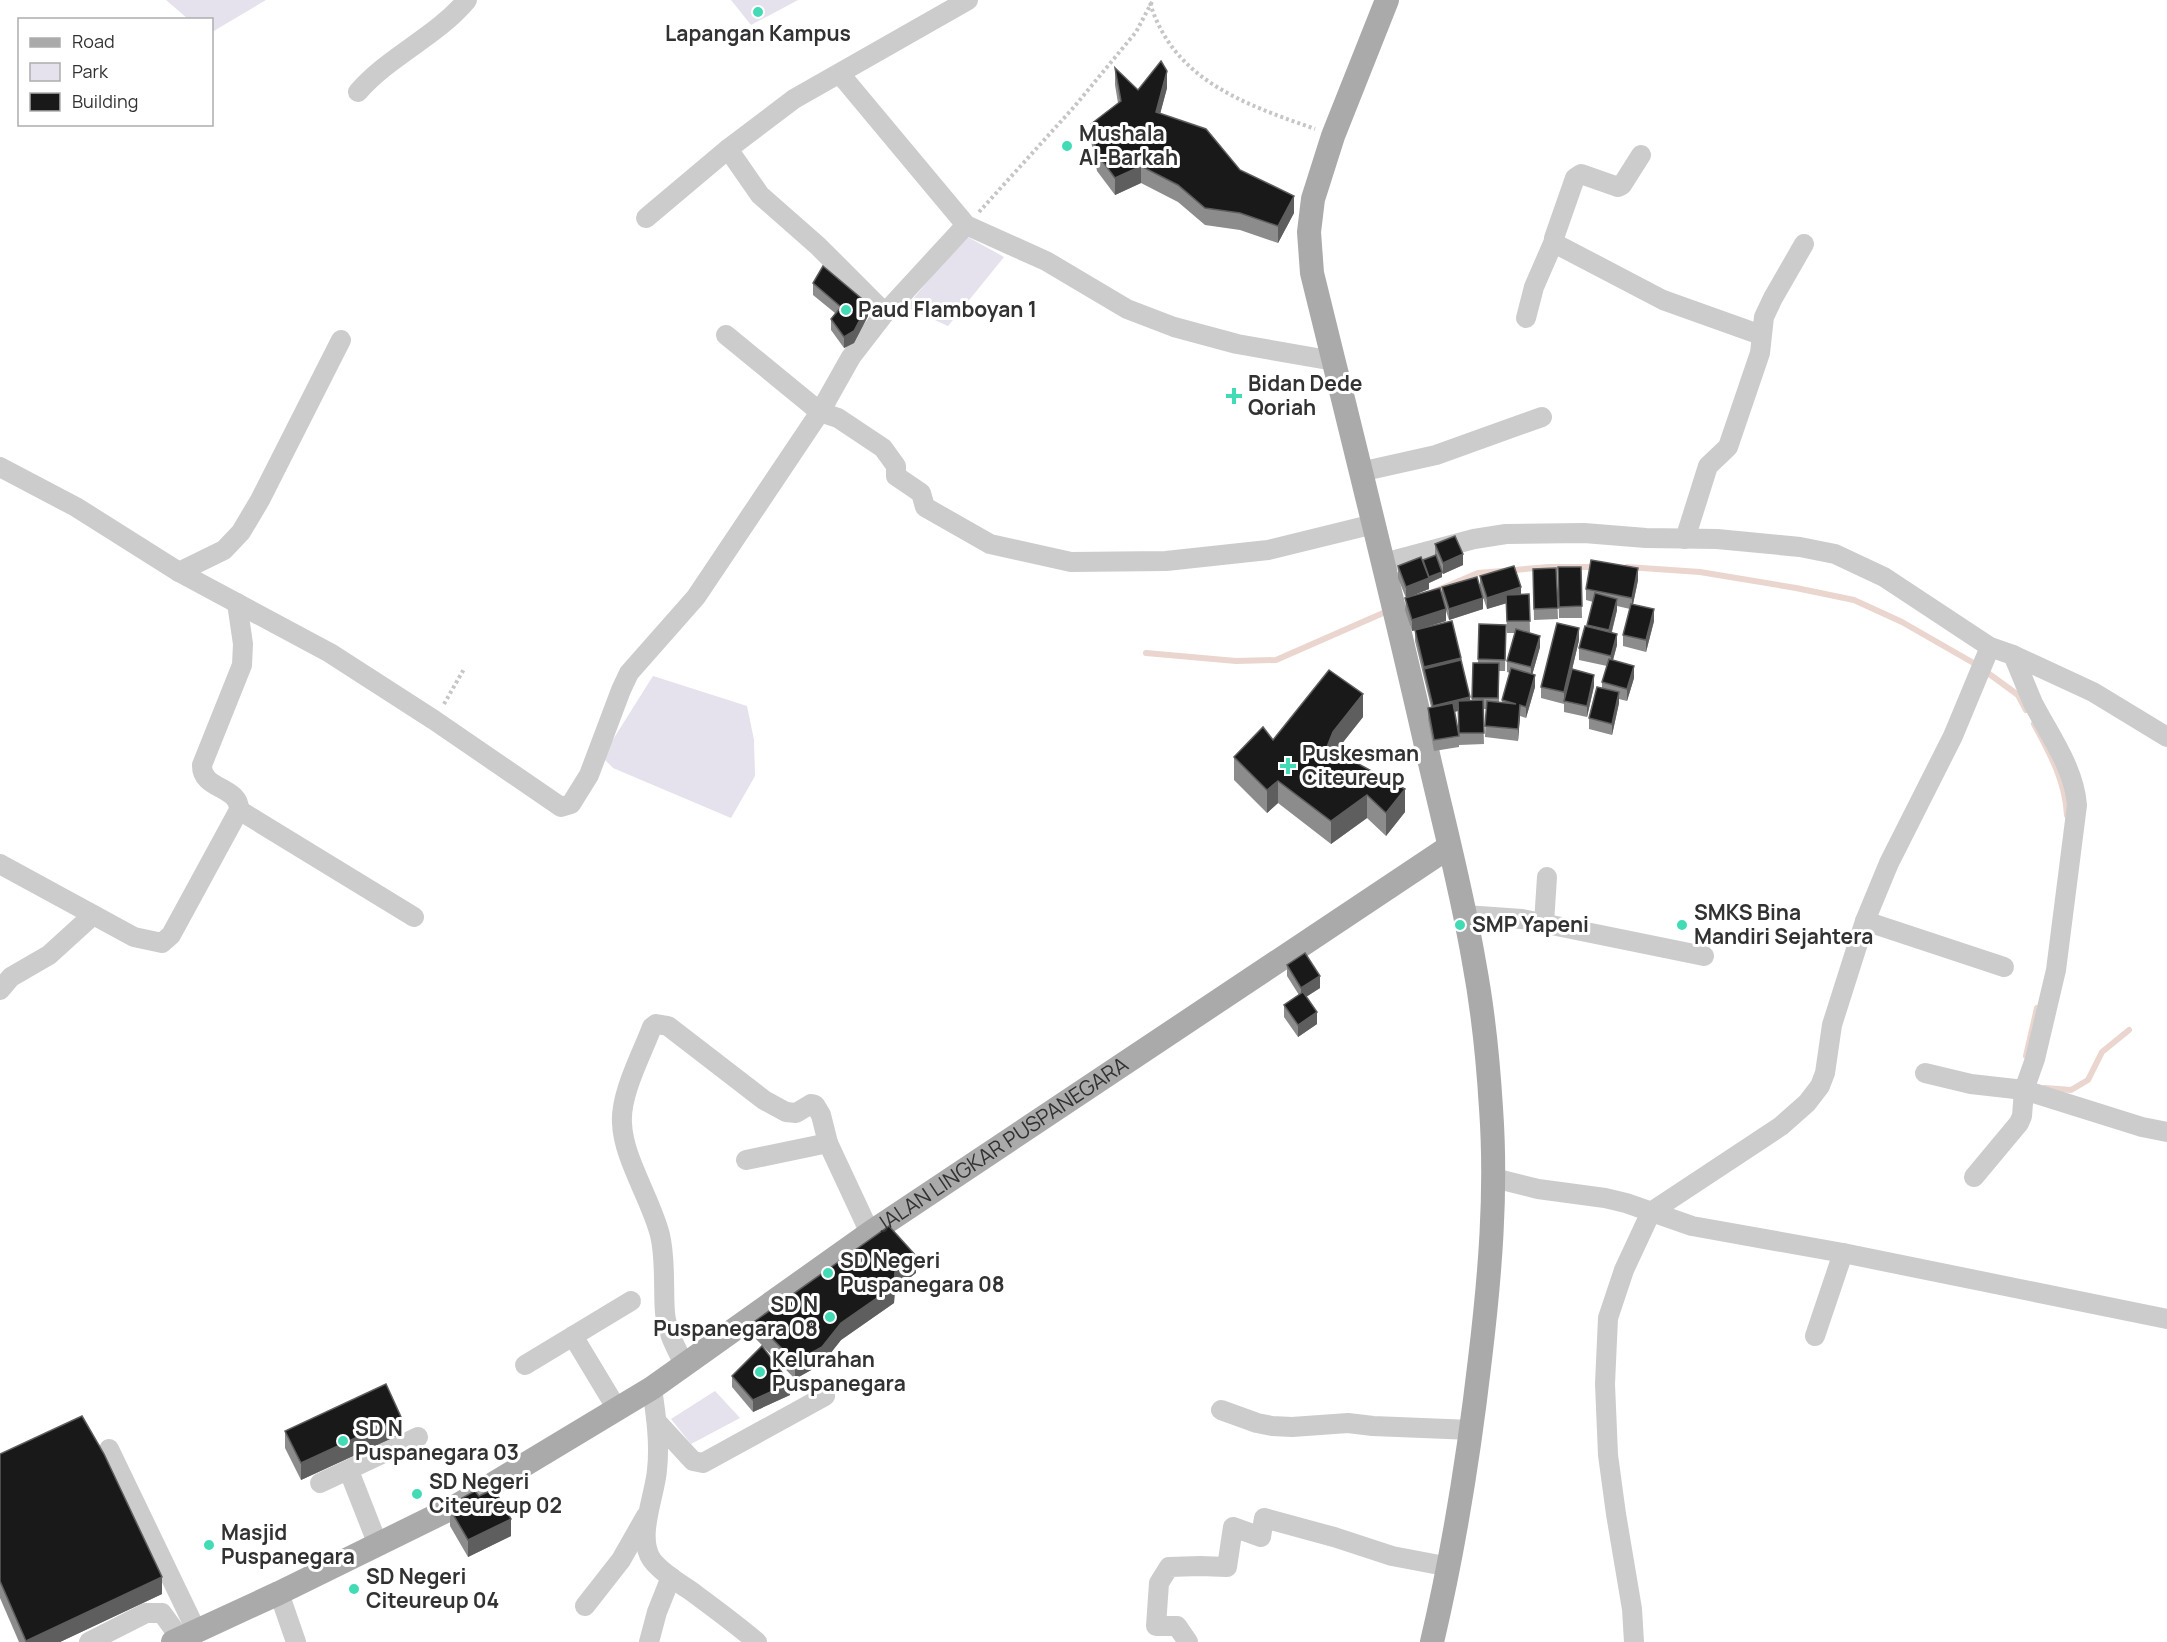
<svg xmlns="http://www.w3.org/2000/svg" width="2167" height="1642" font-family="Manrope,sans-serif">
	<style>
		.green { fill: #e5e1ed }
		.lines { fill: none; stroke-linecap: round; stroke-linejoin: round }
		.stream { stroke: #ebd5cf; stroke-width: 6 }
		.path { stroke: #c6c6c6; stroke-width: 4; stroke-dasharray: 3 3; stroke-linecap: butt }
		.minor { stroke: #ccc; stroke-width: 20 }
		.major { stroke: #aaa; stroke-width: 24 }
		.wall { fill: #8c8c8c }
		.shaded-wall { fill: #5e5e5e }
		.building { fill: #191919; stroke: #5e5e5e; stroke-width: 1.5 }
		.poi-dot { fill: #42dbb5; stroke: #fff; stroke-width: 2 }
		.labels { text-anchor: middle; stroke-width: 6; stroke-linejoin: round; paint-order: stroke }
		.poi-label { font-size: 21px; font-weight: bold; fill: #323232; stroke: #fff; text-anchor: start }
		.street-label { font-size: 21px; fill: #323232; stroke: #fff }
	</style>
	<rect width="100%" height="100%" fill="#fff"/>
	<!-- green -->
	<g class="green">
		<path d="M166,0h100l-54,32v-12l-24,-1z"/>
		<path d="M731,0h67l-47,25z"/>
		<path d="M966,236l38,21 -56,69 -42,-19z"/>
		<path d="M653,676l94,30 7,34 1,36 -24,42 -118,-50 -11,-11z"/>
		<path d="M715,1391l25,27 -49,26 -20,-25z"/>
	</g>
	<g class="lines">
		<!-- stream -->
		<g class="stream">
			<path d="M1627,567l73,5 96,16 58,12 48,22 75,43 41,30 8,15"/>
			<path d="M1433,592l45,-19 71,-6h46"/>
			<path d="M1146,653l90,8 40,-1 114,-50"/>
			<path d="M2034,724c16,30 31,56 33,91"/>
			<path d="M2026,1056l11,-48"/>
			<path d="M2045,1088l26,2 17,-10 14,-28 27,-22"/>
		</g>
		<!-- path -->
		<g class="path">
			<path d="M1150,3c24,78 95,101 165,126"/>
			<path d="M979,212l95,-105 62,-75 17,-32"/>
			<path d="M444,704l20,-35"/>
		</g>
		<!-- minor -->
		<g class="minor">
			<path d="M840,74l126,151 80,36 81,48 47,18 63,17 97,17"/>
			<path d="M358,92c31,-36 78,-55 109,-92"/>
			<path d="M728,149l32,46 58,51 67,67"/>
			<path d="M1641,155l-19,30 -4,2 -37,-13 -6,4 -21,60 2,6 107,56 98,35"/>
			<path d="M646,218l82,-69 66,-50 174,-99"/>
			<path d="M1526,318l8,-31 20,-46"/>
			<path d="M726,335l94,77 18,6 45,30 13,18v10l25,17 4,14 65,37 81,18 95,-1 102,-11 106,-26"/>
			<path d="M0,467l76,40 103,65 151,81 104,67 127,87 10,-3 18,-29 32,-85 8,-17 67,-76 124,-185 31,-55 34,-44 81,-88"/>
			<path d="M1360,472l76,-17 106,-38"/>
			<path d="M1685,539l23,-73 20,-19 32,-94 4,-36 9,-19 31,-54"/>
			<path d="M1384,563l90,-24 32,-5 78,-1 62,5 71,1 83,8 35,7 49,23 106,70 23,8c7,16 13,32 20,48 17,33 41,65 44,102l-21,165 -21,89 -11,31 -2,26 -3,7 -45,54"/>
			<path d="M179,572l45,-22 17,-18 19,-32 81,-160"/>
			<path d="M2013,655l80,37 74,45"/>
			<path d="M239,810l175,107"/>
			<path d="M0,864l134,73 28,6 9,-8 68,-125c1,-24 -38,-20 -37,-45l40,-100 1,-21 -6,-41"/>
			<path d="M1465,915l57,4 182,37"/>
			<path d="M1865,921l139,46"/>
			<path d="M1544,923l3,-46"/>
			<path d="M0,990l11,-13 38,-22 44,-40"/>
			<path d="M1925,1073l46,11 53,6 118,37 25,5"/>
			<path d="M746,1160l82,-17 42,90"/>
			<path d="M1494,1178l44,11 67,9 21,5 66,23 151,27 324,66"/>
			<path d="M573,1336l44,73"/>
			<path d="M1815,1336l28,-83"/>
			<path d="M684,1364c-8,-16 -17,-32 -19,-51 -2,-25 1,-53 -5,-78 -9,-36 -37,-77 -38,-112 -2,-29 20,-69 30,-96l4,-3 12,2 96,74 22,12 10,1 15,-9 4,1 6,10 7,28"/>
			<path d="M525,1365l106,-64"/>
			<path d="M652,1388c4,28 8,55 5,82 -2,26 -21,67 -5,90 10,13 26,22 39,31 23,17 45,33 66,51"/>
			<path d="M1221,1410l36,13 15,3 20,1 56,-4 25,3 99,4"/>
			<path d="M657,1422l36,39 10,2 122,-67"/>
			<path d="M109,1449l87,181"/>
			<path d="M349,1471l29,74"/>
			<path d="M320,1483l98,-46"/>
			<path d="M279,1593l17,49"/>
			<path d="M585,1606l36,-46 25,-44"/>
			<path d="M89,1642l57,-29h16l21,29"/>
			<path d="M649,1642l8,-30 14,-35"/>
			<path d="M1188,1642l-11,-16h-21l3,-43 10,-16 31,-1 27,1 6,-40 28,10 3,-19 70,19 58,19 58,11"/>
			<path d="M1634,1642l-2,-33 -16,-95 -8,-59 -3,-71 3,-66 16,-48 27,-58 130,-86 26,-23 13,-17 5,-13 7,-48 33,-104 24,-58 64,-127 37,-89"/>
		</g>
		<!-- major -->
		<g class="major">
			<path d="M1387,0l-54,136 -20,63 -4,33 3,41c39,159 79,317 115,477 16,70 35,141 47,212 9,48 14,97 17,146 6,84 -1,168 -11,251 -11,95 -26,190 -48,283"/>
			<path id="s1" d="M173,1642l106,-49 179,-88 194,-117 218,-155 579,-386"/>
		</g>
	</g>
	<!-- wall -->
	<g class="wall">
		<path d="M1115,68l23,22 29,-2 -7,26 80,56 54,43 -16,30 -38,-13 -35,-5 -27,-23 -37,-19 -26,12 -18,-24 -6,-30v-17l27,-21 -3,-18z"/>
		<path d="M813,283l55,33 -14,27 -10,5 -13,-18v-11l4,-6 -22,-18z"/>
		<path d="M1435,544l28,21 -20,9 -1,-1v4l-13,6v-1v7l-22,9 35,-1v-10l41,22 -34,11 -3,-9v10l-22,7 37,32 9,40h2l1,-37h5l1,-39 27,1 -1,46h-6v32h3v-3l8,-27 -3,-1v-11l8,-28h-8l-1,-30 -19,6 -7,-21v-12l41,18h8l1,38h-3l13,15 -8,28 3,12 -9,31 -6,-2 -2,25 -33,-4 1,-28h-3l1,35 -25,1 -1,-34 -4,1 5,24v11l-25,4 -6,-32v-11l3,-1 -16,-66v-11l-3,1 -7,-21 1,-12 -8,-20v-12l25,-4 12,-7z"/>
		<path d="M1558,567h23l1,51h-23z"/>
		<path d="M1556,568l2,51 -24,1 -1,-51z"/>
		<path d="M1638,580l-5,24 21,17 -8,31 -23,-6v-11l7,-26 -13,-3v4l-5,22 5,13 -4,15 21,18 -7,23 -8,-2v4l-7,32 -23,-6v-11l13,-30v-6l5,-16 -28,-6v-12l8,-22 6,-24 -7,-2v-11z"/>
		<path d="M1579,640l-10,42 25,4 -7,31 -23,-5v-11v3l-23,-6v-11z"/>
		<path d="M1363,717l-28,35 70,60 -19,24 -19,-18 -36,26 -53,-41 -11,10 -33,-33v-23l39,-17z"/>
		<path d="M1287,965l33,23 -14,9 11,27 -19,13 -14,-20v-12l15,-10 -12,-19z"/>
		<path d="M916,1273l-21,16 -1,14 -53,37 -19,24 -27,15 -40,-41v-17z"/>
		<path d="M732,1376l58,19 -37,17 -21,-25z"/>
		<path d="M285,1431l116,3 -100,46 -16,-32z"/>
		<path d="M0,1454l162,140 -102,48h-41l-19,-44z"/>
		<path d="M462,1498l49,38 -43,21 -18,-31v-17l12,-5z"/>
	</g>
	<!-- shaded-wall -->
	<g class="shaded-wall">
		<path d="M1167,71v17l-11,41v-17z"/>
		<path d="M1141,166v17l-26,12v-17z"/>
		<path d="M1294,196v17l-16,30v-17z"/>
		<path d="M868,304v12l-14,27 -10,5v-11z"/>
		<path d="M1463,554v11l-20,9v-11z"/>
		<path d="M1638,568v12l-6,29v-11z"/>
		<path d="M1442,572v5l-13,6v-6z"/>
		<path d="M1429,578v11l-23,9v-11z"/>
		<path d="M1521,587v12l-34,10v-11z"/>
		<path d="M1483,598v11l-34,11v-11z"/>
		<path d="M1617,599v11l-8,32v-12z"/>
		<path d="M1446,609v12l-34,10v-11z"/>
		<path d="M1654,609v12l-8,31v-12z"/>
		<path d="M1579,628v12l-15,64v-12z"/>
		<path d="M1617,634v11l-6,22v-11z"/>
		<path d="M1540,636v11l-9,32v-12z"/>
		<path d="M1461,658v12l-37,-1v9v-11z"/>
		<path d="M1634,666v12l-7,23v-12z"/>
		<path d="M1535,675v12l-9,31v-11z"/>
		<path d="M1594,675v11l-7,31v-11z"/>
		<path d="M1619,692v11l-7,32v-11z"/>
		<path d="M1363,694v23l-30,38 -6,-8 6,-15z"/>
		<path d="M1470,697v11l-37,9v-11z"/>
		<path d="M1520,705v11l-2,25v-12z"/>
		<path d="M1278,781v22l-11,10v-23z"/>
		<path d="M1405,789v23l-19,24v-23z"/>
		<path d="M1367,795v23l-36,26v-23z"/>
		<path d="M1320,976v12l-19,12v-12z"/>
		<path d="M1317,1012v12l-19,13v-12z"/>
		<path d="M916,1256v17l-21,16 -1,14 -53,37 -19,24 -27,15v-17l46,-39 54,-51z"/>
		<path d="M790,1383v12l-37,17v-12z"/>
		<path d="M401,1417v17l-100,46v-17z"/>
		<path d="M511,1519v17l-43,21v-17z"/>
		<path d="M162,1577v17l-102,48h-34v-1z"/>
	</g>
	<!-- building -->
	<g class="building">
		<path d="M1161,61l6,10 -11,41 50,17 34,41 54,26 -16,30 -38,-13 -35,-5 -27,-23 -37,-19 -26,12 -18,-24 -6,-30 30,-23 -6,-33 23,22z"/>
		<path d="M823,266l45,38 -14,27 -10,6 -13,-18 10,-12 -28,-24z"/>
		<path d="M1455,536l8,18 -20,9 -8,-19z"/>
		<path d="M1436,555l6,17 -13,5 -6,-17z"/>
		<path d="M1421,557l8,21 -23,9 -8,-21z"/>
		<path d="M1591,560l47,8 -6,30 -46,-9z"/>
		<path d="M1514,566l7,21 -34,11 -7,-22z"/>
		<path d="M1558,567h23l1,39 -23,1z"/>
		<path d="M1556,568l2,40 -24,1 -1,-40z"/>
		<path d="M1477,577l6,21 -34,11 -7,-22z"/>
		<path d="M1440,588l6,21 -34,11 -7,-22z"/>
		<path d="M1595,593l22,6 -8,31 -22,-5z"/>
		<path d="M1529,594l1,27h-23l-1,-26z"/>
		<path d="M1631,604l23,5 -8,31 -23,-5z"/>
		<path d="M1452,621l9,37 -37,9 -9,-37z"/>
		<path d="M1557,623l22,5 -15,64 -23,-5z"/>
		<path d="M1479,624l27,1 -1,35 -27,-1z"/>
		<path d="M1585,626l32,8 -6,22 -32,-8z"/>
		<path d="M1516,629l24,7 -9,31 -24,-6z"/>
		<path d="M1609,659l25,7 -7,23 -25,-7z"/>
		<path d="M1461,660l9,37 -37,9 -9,-37z"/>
		<path d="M1473,663h26l-1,35h-26z"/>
		<path d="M1511,668l24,7 -9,32 -6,-2 -2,24 -33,-3 2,-25 29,3 -14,-4z"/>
		<path d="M1572,669l22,6 -7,31 -23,-5z"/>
		<path d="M1329,670l34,24 -30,38 -6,15 78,42 -19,24 -19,-18 -36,26 -53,-40 -11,9 -33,-33 29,-30 10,13z"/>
		<path d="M1597,687l22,5 -7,32 -23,-6z"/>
		<path d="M1483,700l1,33h-25l-1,-32z"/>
		<path d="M1453,703l6,33 -25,4 -6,-32z"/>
		<path d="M1305,953l15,23 -19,12 -14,-23z"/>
		<path d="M1303,992l14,20 -19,13 -14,-20z"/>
		<path d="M889,1226l27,30 -21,16 -1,14 -53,37 -19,24 -27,15 -40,-41z"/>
		<path d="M762,1346l28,37 -37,17 -21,-24z"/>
		<path d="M386,1384l15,33 -100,46 -16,-32z"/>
		<path d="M82,1416l22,38 58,123 -136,64 -26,-60v-127z"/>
		<path d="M494,1489l17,30 -43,21 -18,-31 14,-6 -2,-5 13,-7 4,5z"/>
	</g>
	<!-- markers -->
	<g class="poi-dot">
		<circle cx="758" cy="12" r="6"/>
		<circle cx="1067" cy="146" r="6"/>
		<circle cx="846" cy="310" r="6"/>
		<path d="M1231 387h6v6h6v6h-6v6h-6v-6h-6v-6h6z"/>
		<path d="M1285 757h6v6h6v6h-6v6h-6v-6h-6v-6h6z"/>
		<circle cx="1460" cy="925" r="6"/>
		<circle cx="1682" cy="925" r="6"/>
		<circle cx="828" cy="1273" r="6"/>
		<circle cx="830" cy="1317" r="6"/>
		<circle cx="760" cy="1372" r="6"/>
		<circle cx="343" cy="1441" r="6"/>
		<circle cx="417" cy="1494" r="6"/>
		<circle cx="209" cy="1545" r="6"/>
		<circle cx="354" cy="1589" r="6"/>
	</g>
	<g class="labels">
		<!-- poi labels -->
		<g class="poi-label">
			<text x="758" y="41" text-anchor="middle">Lapangan Kampus</text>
			<text x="1079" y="141">Mushala<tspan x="1079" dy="24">Al-Barkah</tspan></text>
			<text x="858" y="317">Paud Flamboyan 1</text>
			<text x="1248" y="391">Bidan Dede<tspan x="1248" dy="24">Qoriah</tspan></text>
			<text x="1302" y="761">Puskesman<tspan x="1302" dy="24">Citeureup</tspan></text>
			<text x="1694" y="920">SMKS Bina<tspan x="1694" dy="24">Mandiri Sejahtera</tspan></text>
			<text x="1472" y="932">SMP Yapeni</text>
			<text x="840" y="1268">SD Negeri<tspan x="840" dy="24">Puspanegara 08</tspan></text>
			<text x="818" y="1312" text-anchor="end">SD N<tspan x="818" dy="24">Puspanegara 08</tspan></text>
			<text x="772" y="1367">Kelurahan<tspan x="772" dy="24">Puspanegara</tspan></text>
			<text x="355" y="1436">SD N<tspan x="355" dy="24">Puspanegara 03</tspan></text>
			<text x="429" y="1489">SD Negeri<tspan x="429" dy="24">Citeureup 02</tspan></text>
			<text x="221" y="1540">Masjid<tspan x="221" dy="24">Puspanegara</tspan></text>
			<text x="366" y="1584">SD Negeri<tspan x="366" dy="24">Citeureup 04</tspan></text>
		</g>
		<!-- street labels -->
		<g class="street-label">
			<text dy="7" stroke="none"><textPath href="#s1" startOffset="969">JALAN LINGKAR PUSPANEGARA</textPath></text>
		</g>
	</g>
	<!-- legend -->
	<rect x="18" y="18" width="195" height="108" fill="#ffffff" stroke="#adadad" stroke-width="1.5"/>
	<rect x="30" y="38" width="30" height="9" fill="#aaaaaa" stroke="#adadad" stroke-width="1.5"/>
	<text x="72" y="48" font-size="18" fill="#323232">Road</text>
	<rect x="30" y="63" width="30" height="18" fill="#e5e1ed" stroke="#adadad" stroke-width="1.5"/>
	<text x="72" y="78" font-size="18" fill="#323232">Park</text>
	<rect x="30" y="93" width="30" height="18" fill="#191919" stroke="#adadad" stroke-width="1.5"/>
	<text x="72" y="108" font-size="18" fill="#323232">Building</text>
</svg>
